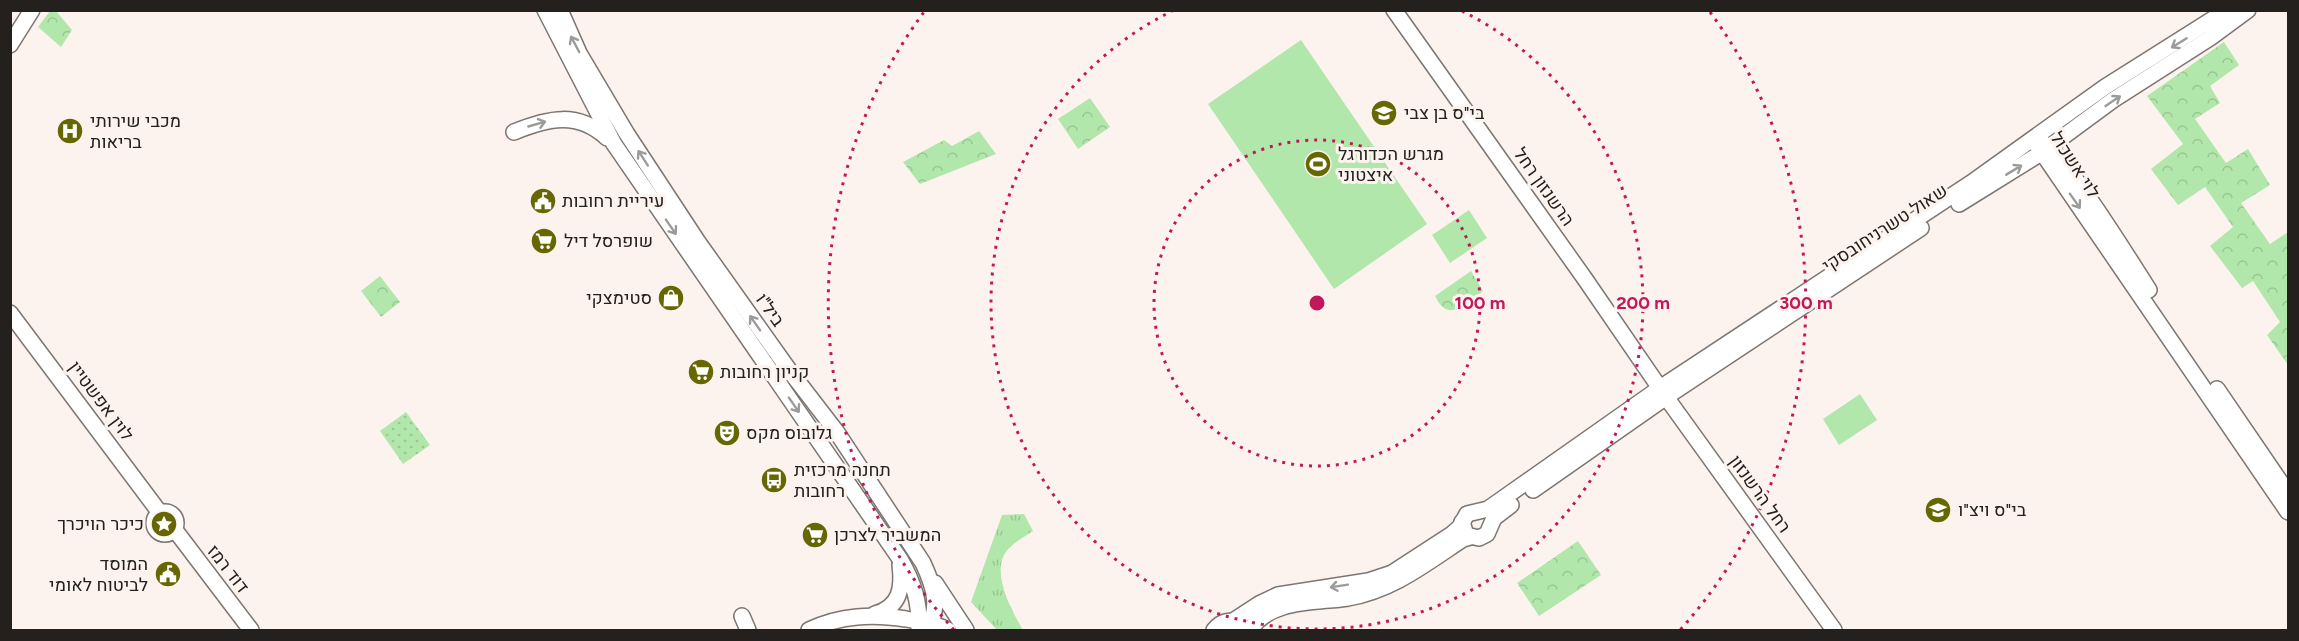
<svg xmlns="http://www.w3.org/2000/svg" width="2299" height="641" font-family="Figtree,Heebo,sans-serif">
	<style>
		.grass { fill: url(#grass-tufts) }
		.forest { fill: url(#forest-crowns) }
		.garden { fill: url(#garden-dots) }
		.pitch { fill: #b2e7ab }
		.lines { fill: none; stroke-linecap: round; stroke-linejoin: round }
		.minor-casing { stroke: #7c7570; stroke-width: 18 }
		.minor { stroke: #fff; stroke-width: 15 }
		.oneway { stroke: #9c9b9a }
		.ring { fill: none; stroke: #c2185b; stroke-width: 3; stroke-dasharray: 3 6 }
		.labels { text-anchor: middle; stroke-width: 6; stroke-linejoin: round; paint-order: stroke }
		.poi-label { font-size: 18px; fill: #23201e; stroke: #fcf3ef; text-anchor: start }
		.street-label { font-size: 18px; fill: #23201e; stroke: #fcf3ef }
		.centre { fill: #c2185b; stroke: #fcf3ef; stroke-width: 3 }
		.ring-label { font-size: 18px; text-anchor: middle; font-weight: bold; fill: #c2185b; stroke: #fcf3ef; stroke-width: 6; stroke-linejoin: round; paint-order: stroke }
	</style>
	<defs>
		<pattern id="grass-tufts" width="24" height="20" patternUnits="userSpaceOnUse" patternTransform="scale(1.5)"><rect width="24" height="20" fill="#b2e7ab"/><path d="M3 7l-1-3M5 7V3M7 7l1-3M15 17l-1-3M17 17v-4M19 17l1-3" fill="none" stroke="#99c693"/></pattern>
		<pattern id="forest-crowns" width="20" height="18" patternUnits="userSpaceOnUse" patternTransform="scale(1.5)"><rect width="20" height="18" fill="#b2e7ab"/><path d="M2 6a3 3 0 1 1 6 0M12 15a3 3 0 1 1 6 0" fill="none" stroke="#99c693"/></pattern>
		<pattern id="garden-dots" width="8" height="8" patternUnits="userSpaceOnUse" patternTransform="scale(1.5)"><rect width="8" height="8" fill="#b2e7ab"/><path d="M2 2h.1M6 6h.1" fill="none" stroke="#99c693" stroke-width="1.8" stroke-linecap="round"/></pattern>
	</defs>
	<rect width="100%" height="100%" fill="#fcf3ef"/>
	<!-- grass -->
	<path class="grass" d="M1024,514l9,17c-10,7 -23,13 -29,24 -11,22 8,56 19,75h-26l-26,-28 31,-87z"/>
	<!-- forest -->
	<g class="forest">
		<path d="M50,11h6l16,19 -11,17 -23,-20z"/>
		<path d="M2224,42l15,23 -29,21 10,17 -25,16 31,44 22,-14 22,36 -29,18 29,41 18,-12v133l-21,-30 13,-13 -27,-41 -11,7 -32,-42 23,-19 -28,-40 -27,18 -27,-36 32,-25 -36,-48z"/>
		<path d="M1090,98l20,29 -32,22 -20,-30z"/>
		<path d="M979,131l17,23 -76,30 -17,-22 41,-22 8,6z"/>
		<path d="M1471,271l12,20c-17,13 -35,33 -48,5z"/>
		<path d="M380,276l20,26 -19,15 -20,-26z"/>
		<path d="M1578,541l23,34 -62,41 -22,-33z"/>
	</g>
	<!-- garden -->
	<path class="garden" d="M406,412l24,33 -27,19 -23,-33z"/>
	<!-- pitch -->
	<g class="pitch">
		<path d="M1301,40l126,184 -93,65 -126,-185z"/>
		<path d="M1469,210l18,28 -37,25 -18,-28z"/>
		<path d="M1860,394l17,26 -38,25 -16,-26z"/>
	</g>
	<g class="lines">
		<defs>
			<g id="minor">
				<path d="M545,10l69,134 286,415c14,24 20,44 19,71"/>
				<path d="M560,10l19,43 48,81 71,108 91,128 47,61 87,132c11,24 18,44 4,67"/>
				<path d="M1394,10l191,269 81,118 168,233"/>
				<path d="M10,45l22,-35"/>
				<path d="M514,132c34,-14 64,-21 93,6"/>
				<path d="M2043,143c20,9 90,122 106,147"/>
				<path d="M2037,145l251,367"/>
				<path d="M1959,204l82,-51 72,-53 97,-62 38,-28"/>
				<path d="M10,313l150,200"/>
				<path d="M2217,389l71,104"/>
				<path d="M1533,490l133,-93 255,-169"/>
				<circle cx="165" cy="523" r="11"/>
				<path d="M1462,522l4,13 13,3 8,-4 7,-16 17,-13"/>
				<path d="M175,530l76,100"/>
				<path d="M935,583l31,47"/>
				<path d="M875,614c25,-7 28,-26 25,-49"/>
				<path d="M742,616l6,14"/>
				<path d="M1233,621l26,-17 19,-9 90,-14 24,-8 60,-39 8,-7 7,-13 21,-5 172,-121 311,-205 134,-96 122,-77"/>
				<path d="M809,630c32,-15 63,-16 97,-11 15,3 29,4 42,11"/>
				<path d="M1214,630c7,-9 16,-11 26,-6"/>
				<path d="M1250,630c20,-31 65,-27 98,-32 45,-8 77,-34 115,-59l7,-2"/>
			</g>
		</defs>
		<!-- minor casing -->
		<use href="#minor" class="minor-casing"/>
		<!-- minor -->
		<use href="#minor" class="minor"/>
	</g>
	<!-- one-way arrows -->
	<defs><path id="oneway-shaft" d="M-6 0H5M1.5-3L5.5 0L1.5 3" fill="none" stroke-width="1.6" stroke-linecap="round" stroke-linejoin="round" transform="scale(1.5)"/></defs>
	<g class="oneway">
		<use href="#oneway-shaft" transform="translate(2179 43) rotate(148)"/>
		<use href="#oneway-shaft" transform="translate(575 44) rotate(-118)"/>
		<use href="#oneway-shaft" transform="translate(2113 101) rotate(-34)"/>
		<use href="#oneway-shaft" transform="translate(537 124) rotate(-16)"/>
		<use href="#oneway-shaft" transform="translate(643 158) rotate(-123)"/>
		<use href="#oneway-shaft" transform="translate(2014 170) rotate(-31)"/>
		<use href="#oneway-shaft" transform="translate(2075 201) rotate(55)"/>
		<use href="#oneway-shaft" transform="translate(671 227) rotate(55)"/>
		<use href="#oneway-shaft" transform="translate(755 323) rotate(-125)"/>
		<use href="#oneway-shaft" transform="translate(794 405) rotate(55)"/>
		<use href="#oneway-shaft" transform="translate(1339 586) rotate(171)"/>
	</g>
	<!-- distance rings -->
	<g class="ring">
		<circle cx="1317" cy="303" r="163"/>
		<path d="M1462 11A326 326 0 1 1 1172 11"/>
		<path d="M954 630A489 489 0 0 1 924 12M1710 12A489 489 0 0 1 1680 630"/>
	</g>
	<!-- icons -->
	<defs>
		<symbol id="school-disc" viewBox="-11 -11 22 22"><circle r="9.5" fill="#676702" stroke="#fcf3ef"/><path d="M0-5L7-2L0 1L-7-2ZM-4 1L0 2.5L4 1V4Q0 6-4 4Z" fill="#fff"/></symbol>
		<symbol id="hospital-disc" viewBox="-11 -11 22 22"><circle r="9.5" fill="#676702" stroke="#fcf3ef"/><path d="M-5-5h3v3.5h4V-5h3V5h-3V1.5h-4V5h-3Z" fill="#fff"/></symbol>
		<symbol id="stadium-disc" viewBox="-11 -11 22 22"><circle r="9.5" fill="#676702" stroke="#fcf3ef"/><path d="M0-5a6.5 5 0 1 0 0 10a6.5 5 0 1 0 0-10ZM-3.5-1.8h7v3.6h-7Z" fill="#fff"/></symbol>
		<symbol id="civic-disc" viewBox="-11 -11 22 22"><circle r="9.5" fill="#676702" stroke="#fcf3ef"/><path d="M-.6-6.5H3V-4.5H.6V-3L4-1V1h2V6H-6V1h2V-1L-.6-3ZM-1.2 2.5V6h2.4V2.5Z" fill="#fff"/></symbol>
		<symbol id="supermarket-disc" viewBox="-11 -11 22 22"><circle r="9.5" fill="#676702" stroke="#fcf3ef"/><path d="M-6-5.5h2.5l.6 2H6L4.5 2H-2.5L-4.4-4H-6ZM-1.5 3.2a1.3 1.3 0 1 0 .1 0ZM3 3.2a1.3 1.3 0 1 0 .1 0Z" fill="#fff"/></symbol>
		<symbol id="shop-disc" viewBox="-11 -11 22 22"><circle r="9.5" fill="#676702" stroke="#fcf3ef"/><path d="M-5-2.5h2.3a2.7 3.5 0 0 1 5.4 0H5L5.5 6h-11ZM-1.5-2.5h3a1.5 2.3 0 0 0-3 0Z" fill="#fff"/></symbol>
		<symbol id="theatre-disc" viewBox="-11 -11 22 22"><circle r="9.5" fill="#676702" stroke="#fcf3ef"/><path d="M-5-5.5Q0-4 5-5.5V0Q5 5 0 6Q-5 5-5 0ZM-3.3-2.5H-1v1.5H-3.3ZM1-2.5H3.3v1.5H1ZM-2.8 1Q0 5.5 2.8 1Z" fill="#fff"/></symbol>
		<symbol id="bus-disc" viewBox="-11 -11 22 22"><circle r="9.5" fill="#676702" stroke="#fcf3ef"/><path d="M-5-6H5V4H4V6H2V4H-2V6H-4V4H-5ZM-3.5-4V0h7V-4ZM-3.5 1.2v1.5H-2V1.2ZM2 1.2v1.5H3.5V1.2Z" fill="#fff"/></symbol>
		<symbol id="sight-disc" viewBox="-11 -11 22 22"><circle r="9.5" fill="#676702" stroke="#fcf3ef"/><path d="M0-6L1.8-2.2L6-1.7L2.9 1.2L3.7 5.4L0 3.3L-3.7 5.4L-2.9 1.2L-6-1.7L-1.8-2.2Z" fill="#fff"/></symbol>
	</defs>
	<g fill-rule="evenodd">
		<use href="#school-disc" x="1369" y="98" width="30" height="30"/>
		<use href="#hospital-disc" x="55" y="116" width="30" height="30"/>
		<use href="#stadium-disc" x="1303" y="149" width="30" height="30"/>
		<use href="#civic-disc" x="528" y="186" width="30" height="30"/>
		<use href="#supermarket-disc" x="529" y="226" width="30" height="30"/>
		<use href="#shop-disc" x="656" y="283" width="30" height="30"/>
		<use href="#supermarket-disc" x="686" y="357" width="30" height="30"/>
		<use href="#theatre-disc" x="712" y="418" width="30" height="30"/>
		<use href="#bus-disc" x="759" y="465" width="30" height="30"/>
		<use href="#school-disc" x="1923" y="495" width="30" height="30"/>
		<use href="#sight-disc" x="149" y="509" width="30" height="30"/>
		<use href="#supermarket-disc" x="800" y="520" width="30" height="30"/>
		<use href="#civic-disc" x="153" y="559" width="30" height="30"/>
	</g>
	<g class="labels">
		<!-- poi labels -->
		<g class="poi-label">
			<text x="1404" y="119">בי"ס בן צבי</text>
			<text x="90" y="127">מכבי שירותי<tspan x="90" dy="21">בריאות</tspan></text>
			<text x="1338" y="160">מגרש הכדורגל<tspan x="1338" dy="21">איצטוני</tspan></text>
			<text x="562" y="207">עיריית רחובות</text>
			<text x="564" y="247">שופרסל דיל</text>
			<text x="652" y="304" text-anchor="end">סטימצקי</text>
			<text x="720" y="378">קניון רחובות</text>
			<text x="746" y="439">גלובוס מקס</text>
			<text x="794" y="476">תחנה מרכזית<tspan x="794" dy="21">רחובות</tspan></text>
			<text x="1958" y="516">בי"ס ויצ"ו</text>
			<text x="144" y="530" text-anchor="end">כיכר הויכרך</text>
			<text x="834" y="541">המשביר לצרכן</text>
			<text x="148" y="570" text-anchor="end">המוסד<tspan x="148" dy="21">לביטוח לאומי</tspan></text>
		</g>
		<!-- street labels -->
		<g class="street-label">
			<text transform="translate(2075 165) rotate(57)" y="6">לוי אשכול</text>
			<text transform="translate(1544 187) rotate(55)" y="6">הרשנזון רחל</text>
			<text transform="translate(1885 228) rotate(-33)" y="6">שאול טשרניחובסקי</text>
			<text transform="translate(770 310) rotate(55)" y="6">ביל"ו</text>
			<text transform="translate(101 401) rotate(53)" y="6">לוין אפשטיין</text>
			<text transform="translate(1760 494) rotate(54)" y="6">רחל הרשנזון</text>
			<text transform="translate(228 569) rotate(52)" y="6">דוד רמז</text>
		</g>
	</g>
	<circle cx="1317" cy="303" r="9" class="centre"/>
	<g class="ring-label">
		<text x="1480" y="309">100 m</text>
		<text x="1643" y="309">200 m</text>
		<text x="1806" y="309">300 m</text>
	</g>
	<!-- border -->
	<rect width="2299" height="641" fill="none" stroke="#23201e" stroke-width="24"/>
</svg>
